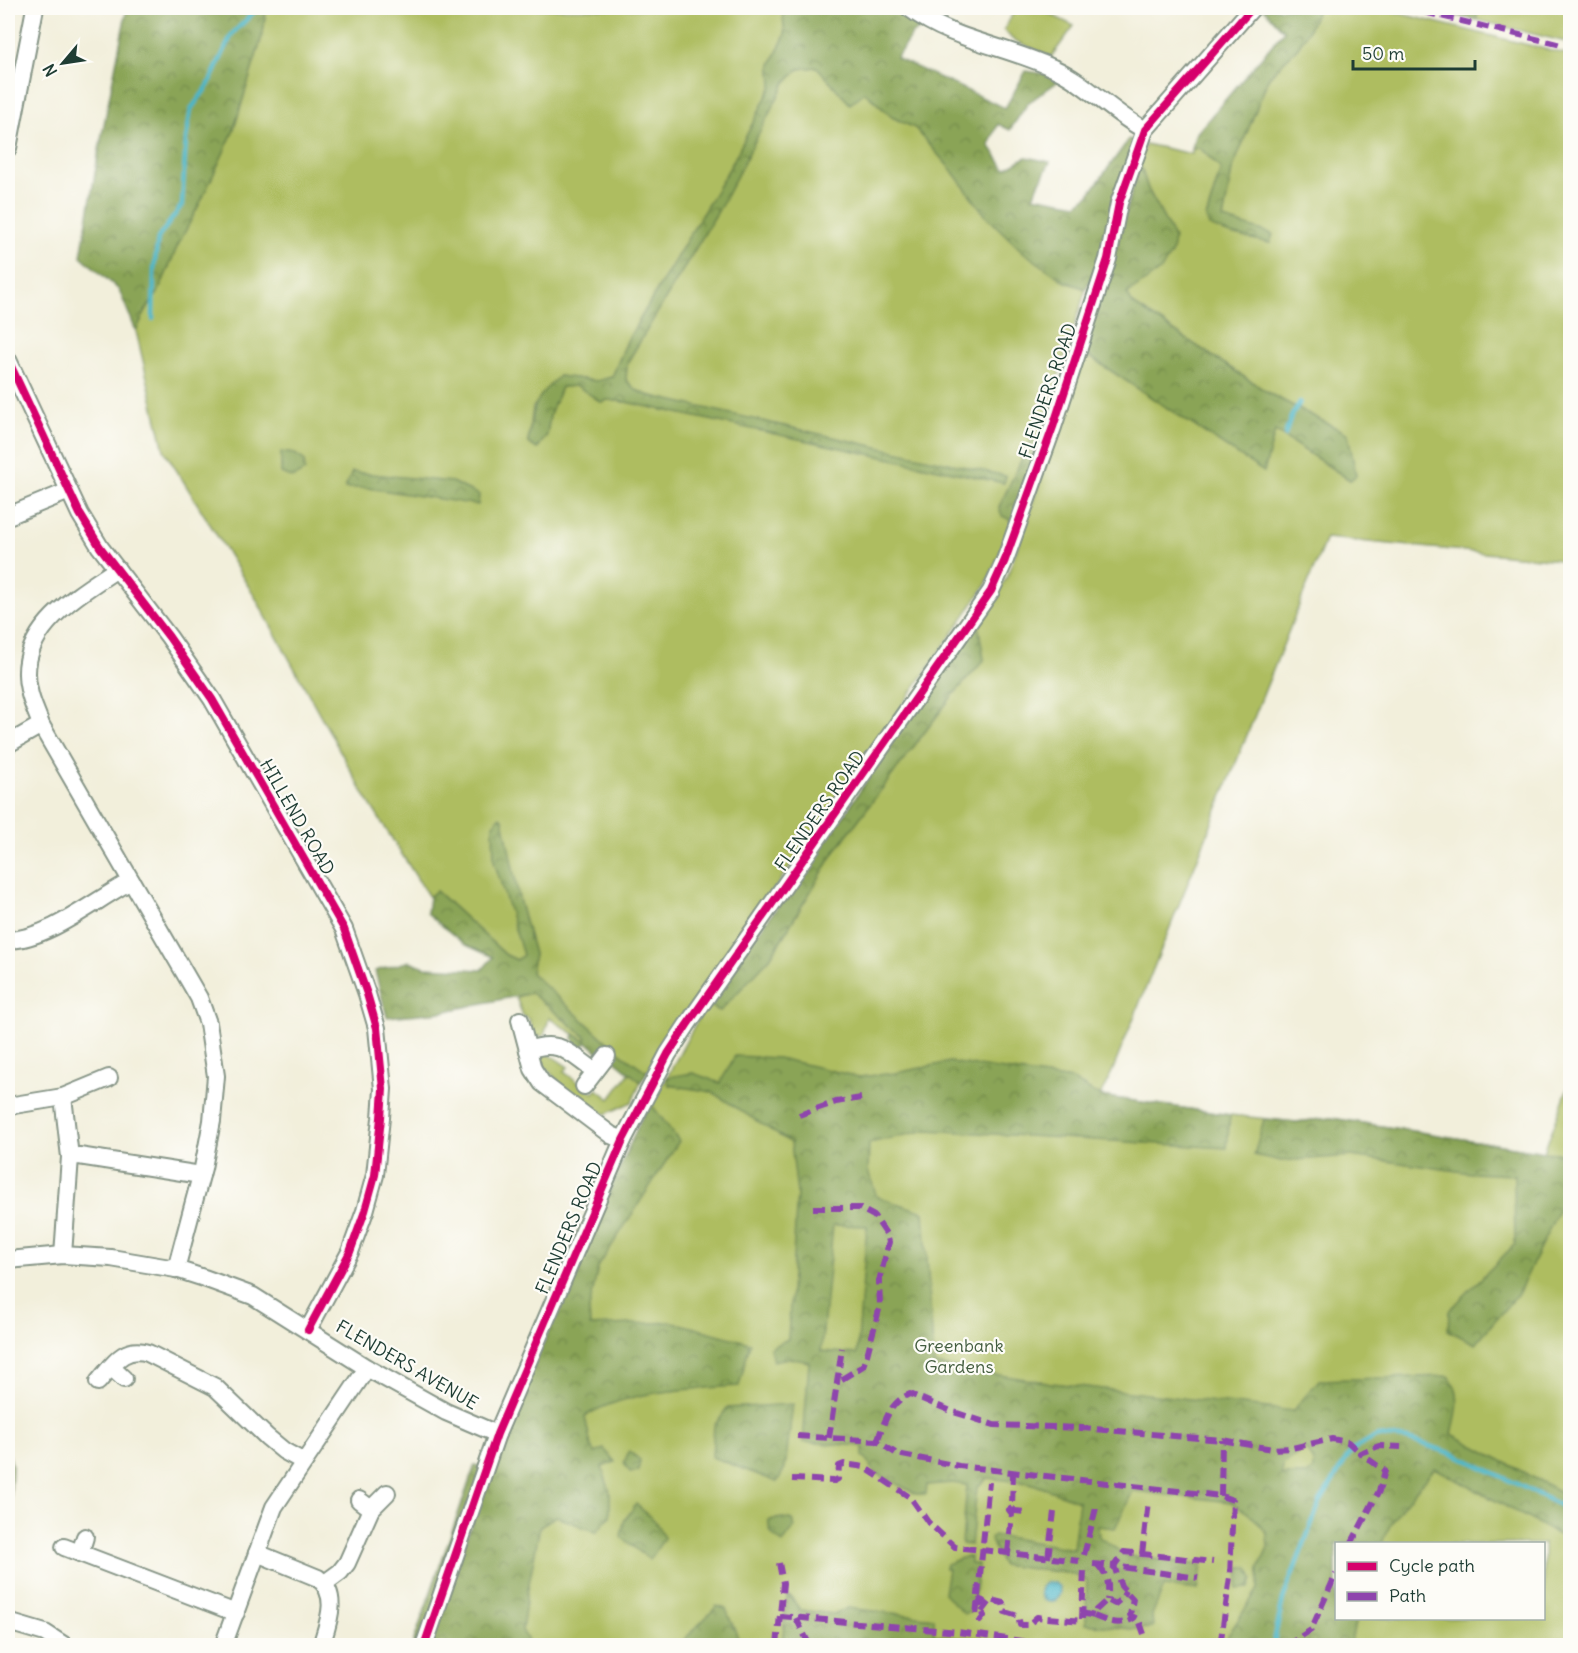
<svg xmlns="http://www.w3.org/2000/svg" width="1578" height="1653" font-family="Delius,sans-serif">
	<style>
		.green { fill: #aebd60; stroke: #667d4a; stroke-width: 1.5; fill-rule: evenodd }
		.forest { fill: url(#forest-crowns); stroke: #547045; stroke-width: 1.5; fill-rule: evenodd }
		.water { fill: url(#water-waves); stroke: #357a7e; stroke-width: 1.5 }
		.lines { fill: none; stroke-linecap: round; stroke-linejoin: round }
		.stream { stroke: #4bb6c8; stroke-width: 4.5 }
		.minor-casing { stroke: #889688; stroke-width: 20 }
		.minor { stroke: #fff; stroke-width: 16 }
		.quiet { stroke: #8e44ad; stroke-width: 6; stroke-dasharray: 12 6; stroke-linecap: butt }
		.cycleway-casing { stroke: #fdfcf7; stroke-width: 11 }
		.cycleway { stroke: #d6006c; stroke-width: 8 }
		.labels { text-anchor: middle; stroke-width: 4.5; stroke-linejoin: round; paint-order: stroke }
		.street-label { font-size: 18px; fill: #1f3d34; stroke: #fdfcf7 }
		.park-label { font-size: 18px; fill: #435d3f; stroke: #fdfcf7 }
	</style>
	<defs>
		<pattern id="forest-crowns" width="20" height="18" patternUnits="userSpaceOnUse" patternTransform="scale(1.5)"><rect width="20" height="18" fill="#8aa456"/><path d="M2 6a3 3 0 1 1 6 0M12 15a3 3 0 1 1 6 0" fill="none" stroke="#708748"/></pattern>
		<pattern id="water-waves" width="16" height="10" patternUnits="userSpaceOnUse" patternTransform="scale(1.5)"><rect width="16" height="10" fill="#4bb6c8"/><path d="M0 5q4-4 8 0t8 0" fill="none" stroke="#3e95a3"/></pattern>
	</defs>
	<rect width="100%" height="100%" fill="#fdfcf7"/>
	<filter id="ink" filterUnits="userSpaceOnUse"><feTurbulence type="fractalNoise" baseFrequency=".0167" numOctaves="2"/><feDisplacementMap in="SourceGraphic" scale="12" xChannelSelector="R" yChannelSelector="G"/><feConvolveMatrix kernelMatrix="1 2 1 2 8 2 1 2 1" color-interpolation-filters="sRGB"/></filter>
	<filter id="wash" filterUnits="userSpaceOnUse"><feTurbulence type="fractalNoise" baseFrequency=".008" numOctaves="4" result="noise"/><feDisplacementMap in="SourceGraphic" scale="24" xChannelSelector="R" yChannelSelector="G"/><feGaussianBlur stdDeviation="1.35" result="paint"/><feColorMatrix in="noise" values="0 0 0 0 0 0 0 0 0 0 0 0 0 0 0 0 0 1.4 0 .05"/><feComposite in="paint" operator="in"/></filter>
	<g filter="url(#wash)">
		<rect width="100%" height="100%" fill="#f2efdb"/>
		<!-- green -->
		<g class="green">
			<path d="M266,8l517,1 2,26 -14,30 1,21 -43,83 -102,172 -15,36 -15,4 -38,-5 -26,31 -5,36 9,6 10,-14 3,-20 11,-28 16,-1 24,16 7,-2 18,2 378,80 -357,-87 -11,-5 -10,-10 1,-17 94,-157 64,-123 14,-14 18,-3 33,38 14,-12 28,25 23,11 34,39 115,114 22,8 -47,149h-7l-33,69 14,14 -27,64 -339,487 -31,-22 -85,-77 3,-19 -14,-51 -5,21 8,31 -6,5 -11,-5 -70,-64 -7,6 -64,-101 -110,-199 -91,-147 -28,-119 10,-21 12,-17 19,-46 25,-48 31,-67 30,-99z"/>
			<path d="M1016,8h22l36,18 -23,31 -39,-18 -8,-9z"/>
			<path d="M1318,8h59l193,47v506l-244,-23 -214,534 -12,24 130,19 66,7 35,-4 213,34 26,-70v563l-1142,1 213,-527 26,-42 39,-73 64,-46 67,-110 115,-152 32,-36 -6,-36 29,-47 77,-224 179,118 12,-40 75,49 -2,-46 -78,-40 -137,-90 -7,-10 35,-25 13,-31 -26,-49 -8,-25 5,-20 47,10v-5l8,-1 21,21 -15,49 64,25 2,-9 -49,-15 9,-49 37,-93 29,-30 10,-16zM1336,1544h208v74h-208z"/>
			<path d="M1477,8h93v35l-93,-23z"/>
			<path d="M531,993l56,45 -2,3 -36,-23 -5,18 -10,1 -5,-18 -6,-3 -7,-19z"/>
			<path d="M546,1052l22,15 -4,5 30,21 3,-4 13,10 20,-27 11,10 -9,20 -26,12c-24,-8 -52,-35 -67,-55l2,-6z"/>
		</g>
		<!-- forest -->
		<g class="forest">
			<path d="M127,8h139l-3,25 -30,99 -31,67 -25,48 -19,46 -12,17 -10,21 -17,-41 -38,-34 18,-106z"/>
			<path d="M782,8h116l24,20 -10,6 -16,24 109,50 21,-37 22,3 12,6 -32,23 -18,27 -12,-6 -9,21 16,24 21,-12 24,5 -17,34 44,8 11,-8 41,-57 7,3 -34,111 -16,36 -22,-8 -41,-29 -37,-36 -37,-49 -34,-39 -23,-11 -27,-25 -15,12 -33,-37 -18,2 -14,14 -64,123 -94,157 -1,17 10,10 11,5 359,81 -2,7 -378,-81 -18,-2 -7,2 -24,-16 -16,1 -11,28 -3,20 -10,14 -9,-6c5,-34 4,-43 31,-67l38,5 15,-4 15,-36 102,-172 43,-83 -1,-21 14,-30z"/>
			<path d="M1263,8h55l-10,23 -10,16 -29,30 -37,93 -9,49 50,15 -3,9 -40,-9 -21,-8 -3,-8 15,-49 -21,-21 -8,1 3,-14 89,-104z"/>
			<path d="M1446,8h31v12l-33,-7z"/>
			<path d="M1140,164l8,25 26,49 -2,14 -11,18 -34,24 6,10 137,90 78,40 8,42 -6,4 -75,-49 -11,41 -180,-119z"/>
			<path d="M1032,438h7l-26,83 -11,-5 -3,-9z"/>
			<path d="M281,452l14,2 9,6 1,11 -13,7 -11,-5z"/>
			<path d="M352,472l100,10 27,13 -1,10 -110,-17h-23z"/>
			<path d="M978,624l6,36 -32,36 -115,152 -67,110 -50,53 -14,-7 139,-190 71,-111z"/>
			<path d="M499,817l4,2 17,84 14,51 -3,19 85,77 31,22 -6,10 -34,-28 -9,-2 -11,-10 -10,11 -4,-15 1,-4 11,7 2,-3 -56,-45 -89,19 -55,5 -12,-46 35,-10 15,6 57,3 11,-13 -29,-13 -37,-31 2,-16 7,-6 70,64 11,5 6,-5 -29,-94 -1,-35z"/>
			<path d="M735,1056l43,2 81,19 37,-4 54,-11 123,18 27,16 130,19 -3,33 -300,-18 -58,13 -1,28 9,26 47,15 10,153 118,18 241,28 26,-31 130,-4c14,18 8,37 3,58l118,63v44l-135,-73c-20,23 -43,47 -53,75l-46,1v74l20,1 -6,26h-125l2,-8 31,-48 1,-21 9,-20 -1,-15 -15,-17 -21,-14 -98,-11 -18,37 -17,-2 1,11 28,19 75,9 -4,25 -34,-4 -12,29 1,13 -21,1 -46,-5 1,-43 -13,-7 -72,-9 -12,-27 4,-3 79,14 6,-48 -49,-18 -42,-5 -11,9 -6,58 -9,-1 5,-59 -15,-2 -25,2 -1,9h-10l-42,-22 -8,-14 -3,-1v-11l-60,-4 6,-80 -20,-4 -16,3 -3,-13 18,-9 9,-146 -6,-50 -79,-51 -43,-7 -2,-8 26,-4 27,10zM833,1225l34,1 -10,128 -36,-3zM1305,1448l8,13v9l-6,5h-25l1,-10z"/>
			<path d="M651,1104l28,37 -81,126 -9,42 1,17 83,-4 77,21 -11,43c-50,3 -110,4 -154,30l6,30 4,7 9,-4 11,13 -13,5 8,25v24l-14,16 -40,-16 -16,10 -13,68 -5,36 8,15 -102,1 74,-208 139,-319z"/>
			<path d="M1331,1118l213,34 26,2v32l-51,106 -44,52 -27,-14 1,-19 66,-67 -1,-69 -43,-2 -120,-17 -70,5 -27,-6 10,-36 32,3z"/>
			<path d="M793,1404l-8,64 -8,14 -65,-25 2,-31 13,-18z"/>
			<path d="M629,1451l11,9 -2,11 -8,1 -6,-9z"/>
			<path d="M8,1452l4,12 -2,61h-2z"/>
			<path d="M475,1465l8,2 -62,178 -9,1z"/>
			<path d="M636,1504l19,17 9,17 -14,22 -29,-23 3,-16z"/>
			<path d="M783,1518l9,2 3,7 -12,16c-9,-6 -15,-11 -14,-23z"/>
			<path d="M964,1557h6v6l8,1 -5,47 -9,3 -20,-21 4,-24 -3,-1 1,-4z"/>
			<path d="M1240,1567h8l5,12 -3,9 -13,1z"/>
			<path d="M787,1596l4,1 9,13 34,4 14,-6 86,10v17l88,10h-240z"/>
			<path d="M717,1606l9,3 15,36h-62z"/>
		</g>
		<!-- water -->
		<circle class="water" cx="1050" cy="1592" r="10"/>
		<g class="lines">
			<!-- stream -->
			<g class="stream">
				<path d="M153,319l1,-50 4,-31 24,-33 4,-66 5,-30 17,-23 24,-52 26,-26"/>
				<path d="M1285,435l6,-18 9,-15"/>
				<path d="M1273,1646l10,-47 37,-97 32,-52 25,-14 30,3 50,16 113,55"/>
			</g>
		</g>
	</g>
	<g filter="url(#ink)">
		<g class="lines">
			<defs>
				<g id="minor">
					<path d="M909,8c44,33 95,37 144,60 34,15 59,45 92,62"/>
					<path d="M8,148l27,-140"/>
					<path d="M8,360l72,154 20,33 69,90 43,62 132,230 23,65 10,34 6,61 -2,29 -6,57 -10,36 -15,41 -42,78"/>
					<path d="M8,516l61,-25"/>
					<path d="M117,569c-42,28 -102,62 -88,121 2,12 8,23 12,35l158,273 9,25 8,53 -4,45 -9,47 -27,101"/>
					<path d="M8,744l33,-19"/>
					<path d="M8,940c41,-1 87,-40 123,-59"/>
					<path d="M520,1020l13,49 9,14 69,52 12,5"/>
					<path d="M528,1050c32,-12 42,4 67,21"/>
					<path d="M584,1086l23,-30"/>
					<path d="M63,1097l7,60 -7,98"/>
					<path d="M8,1106l55,-9 46,-19"/>
					<path d="M70,1157l9,-1 122,19"/>
					<path d="M8,1260l55,-5 48,3 65,11 28,9 49,18 114,72 79,44 51,22"/>
					<path d="M111,1367l13,12"/>
					<path d="M98,1382c15,-17 25,-37 50,-29l67,34 52,50 17,14 20,11"/>
					<path d="M359,1500l12,9"/>
					<path d="M64,1547l172,66"/>
					<path d="M80,1553l5,-16"/>
					<path d="M257,1553l61,25c22,17 10,45 3,68"/>
					<path d="M325,1583l15,-11 7,-9 24,-54 16,-16"/>
					<path d="M8,1622l37,11 20,13"/>
					<path d="M223,1646l51,-139 93,-139"/>
					<path d="M424,1646l73,-212 126,-294 45,-86 19,-29 304,-434 14,-31 48,-133 55,-168 11,-56 26,-73 107,-122"/>
				</g>
			</defs>
			<!-- minor casing -->
			<use href="#minor" class="minor-casing"/>
			<!-- minor -->
			<use href="#minor" class="minor"/>
			<!-- quiet -->
			<g class="quiet">
				<path d="M1407,8l163,39"/>
				<path d="M799,1115l37,-13 25,-4"/>
				<path d="M813,1208h46l15,8 13,19 2,7 -10,39 1,25 -13,49 -4,11 -26,16"/>
				<path d="M797,1436l80,5 20,13 62,12 262,30 12,4 -3,77 -10,69"/>
				<path d="M829,1438l13,-90"/>
				<path d="M877,1441c8,-19 12,-39 33,-47l41,17 43,14 88,3 140,12 50,9 20,-1 40,-9 16,3 12,11"/>
				<path d="M792,1479l42,2 4,-2 1,-13 5,-2 20,3 47,31 17,24 27,25 124,14"/>
				<path d="M1221,1496l1,-56"/>
				<path d="M1012,1508l3,3 11,1"/>
				<path d="M1351,1544l28,-53 6,-20 -25,-18 19,-7 22,1"/>
				<path d="M1008,1553l4,-39 -3,-4 3,-2 1,-36"/>
				<path d="M1142,1554l6,-53"/>
				<path d="M1084,1555l12,-47"/>
				<path d="M1048,1558l6,-46"/>
				<path d="M1093,1564l21,2 10,-14 89,10"/>
				<path d="M1098,1565c10,12 12,19 9,35"/>
				<path d="M978,1599l5,2 -2,4 3,11 -4,5 -4,-5 13,-134"/>
				<path d="M982,1612l9,-12 12,3 2,9 13,4 2,9h8l9,-8 45,4"/>
				<path d="M1082,1613l12,3 2,-6 11,-10 8,4 7,-6 4,-7"/>
				<path d="M780,1616l178,16 63,9 53,5"/>
				<path d="M1094,1616c14,6 28,11 41,1"/>
				<path d="M796,1618l14,28"/>
				<path d="M1082,1619l2,-50"/>
				<path d="M1144,1634l-5,-14 -9,-5 3,-16 -12,-13 -7,-20 84,12"/>
				<path d="M777,1646l6,-63 -4,-20"/>
				<path d="M1286,1646l25,-16 25,-56"/>
			</g>
			<defs>
				<g id="cycleway">
					<path d="M8,360l72,154 20,33 69,90 43,62 132,230 23,65 10,34 6,61 -2,29 -6,57 -10,36 -15,41 -42,78"/>
					<path d="M424,1646l73,-212 126,-294 45,-86 19,-29 304,-434 14,-31 48,-133 55,-168 11,-56 26,-73 107,-122"/>
				</g>
			</defs>
			<!-- cycleway casing -->
			<use href="#cycleway" class="cycleway-casing"/>
			<!-- cycleway -->
			<use href="#cycleway" class="cycleway"/>
		</g>
	</g>
	<g class="labels">
		<!-- street labels -->
		<g class="street-label">
			<text transform="translate(1048 391) rotate(-71)" y="6">FLENDERS ROAD</text>
			<text transform="translate(820 811) rotate(-55)" y="6">FLENDERS ROAD</text>
			<text transform="translate(297 817) rotate(60)" y="6">HILLEND ROAD</text>
			<text transform="translate(569 1228) rotate(-67)" y="6">FLENDERS ROAD</text>
			<text transform="translate(407 1365) rotate(30)" y="6">FLENDERS AVENUE</text>
		</g>
		<!-- park labels -->
		<g class="park-label">
			<text x="959" y="1352">Greenbank<tspan x="959" dy="21">Gardens</tspan></text>
		</g>
	</g>
	<!-- margin -->
	<rect width="1578" height="1653" fill="none" stroke="#fdfcf7" stroke-width="30"/>
	<!-- legend -->
	<rect x="1335" y="1542" width="210" height="78" fill="#fdfcf7" stroke="#a4b0a9" stroke-width="1.5"/>
	<rect x="1347" y="1562" width="30" height="9" fill="#d6006c" stroke="#a4b0a9" stroke-width="1.5"/>
	<text x="1389" y="1572" font-size="18" fill="#1f3d34">Cycle path</text>
	<rect x="1347" y="1592" width="30" height="9" fill="#8e44ad" stroke="#a4b0a9" stroke-width="1.5"/>
	<text x="1389" y="1602" font-size="18" fill="#1f3d34">Path</text>
	<!-- north arrow -->
	<g transform="translate(63 63) rotate(241)" stroke="#fdfcf7" stroke-width="4.5" paint-order="stroke">
	<path d="M0-4.5L10 22L0 15L-10 22Z" fill="#1f3d34"/>
	<text y="-9" font-size="16" font-weight="bold" text-anchor="middle" fill="#1f3d34">N</text>
	</g>
	<!-- scale -->
	<path d="M1353 60v9h122v-9" fill="none" stroke="#1f3d34" stroke-width="3"/>
	<text x="1362" y="60" font-size="18" fill="#1f3d34" stroke="#fdfcf7" stroke-width="4.5" paint-order="stroke">50 m</text>
</svg>
